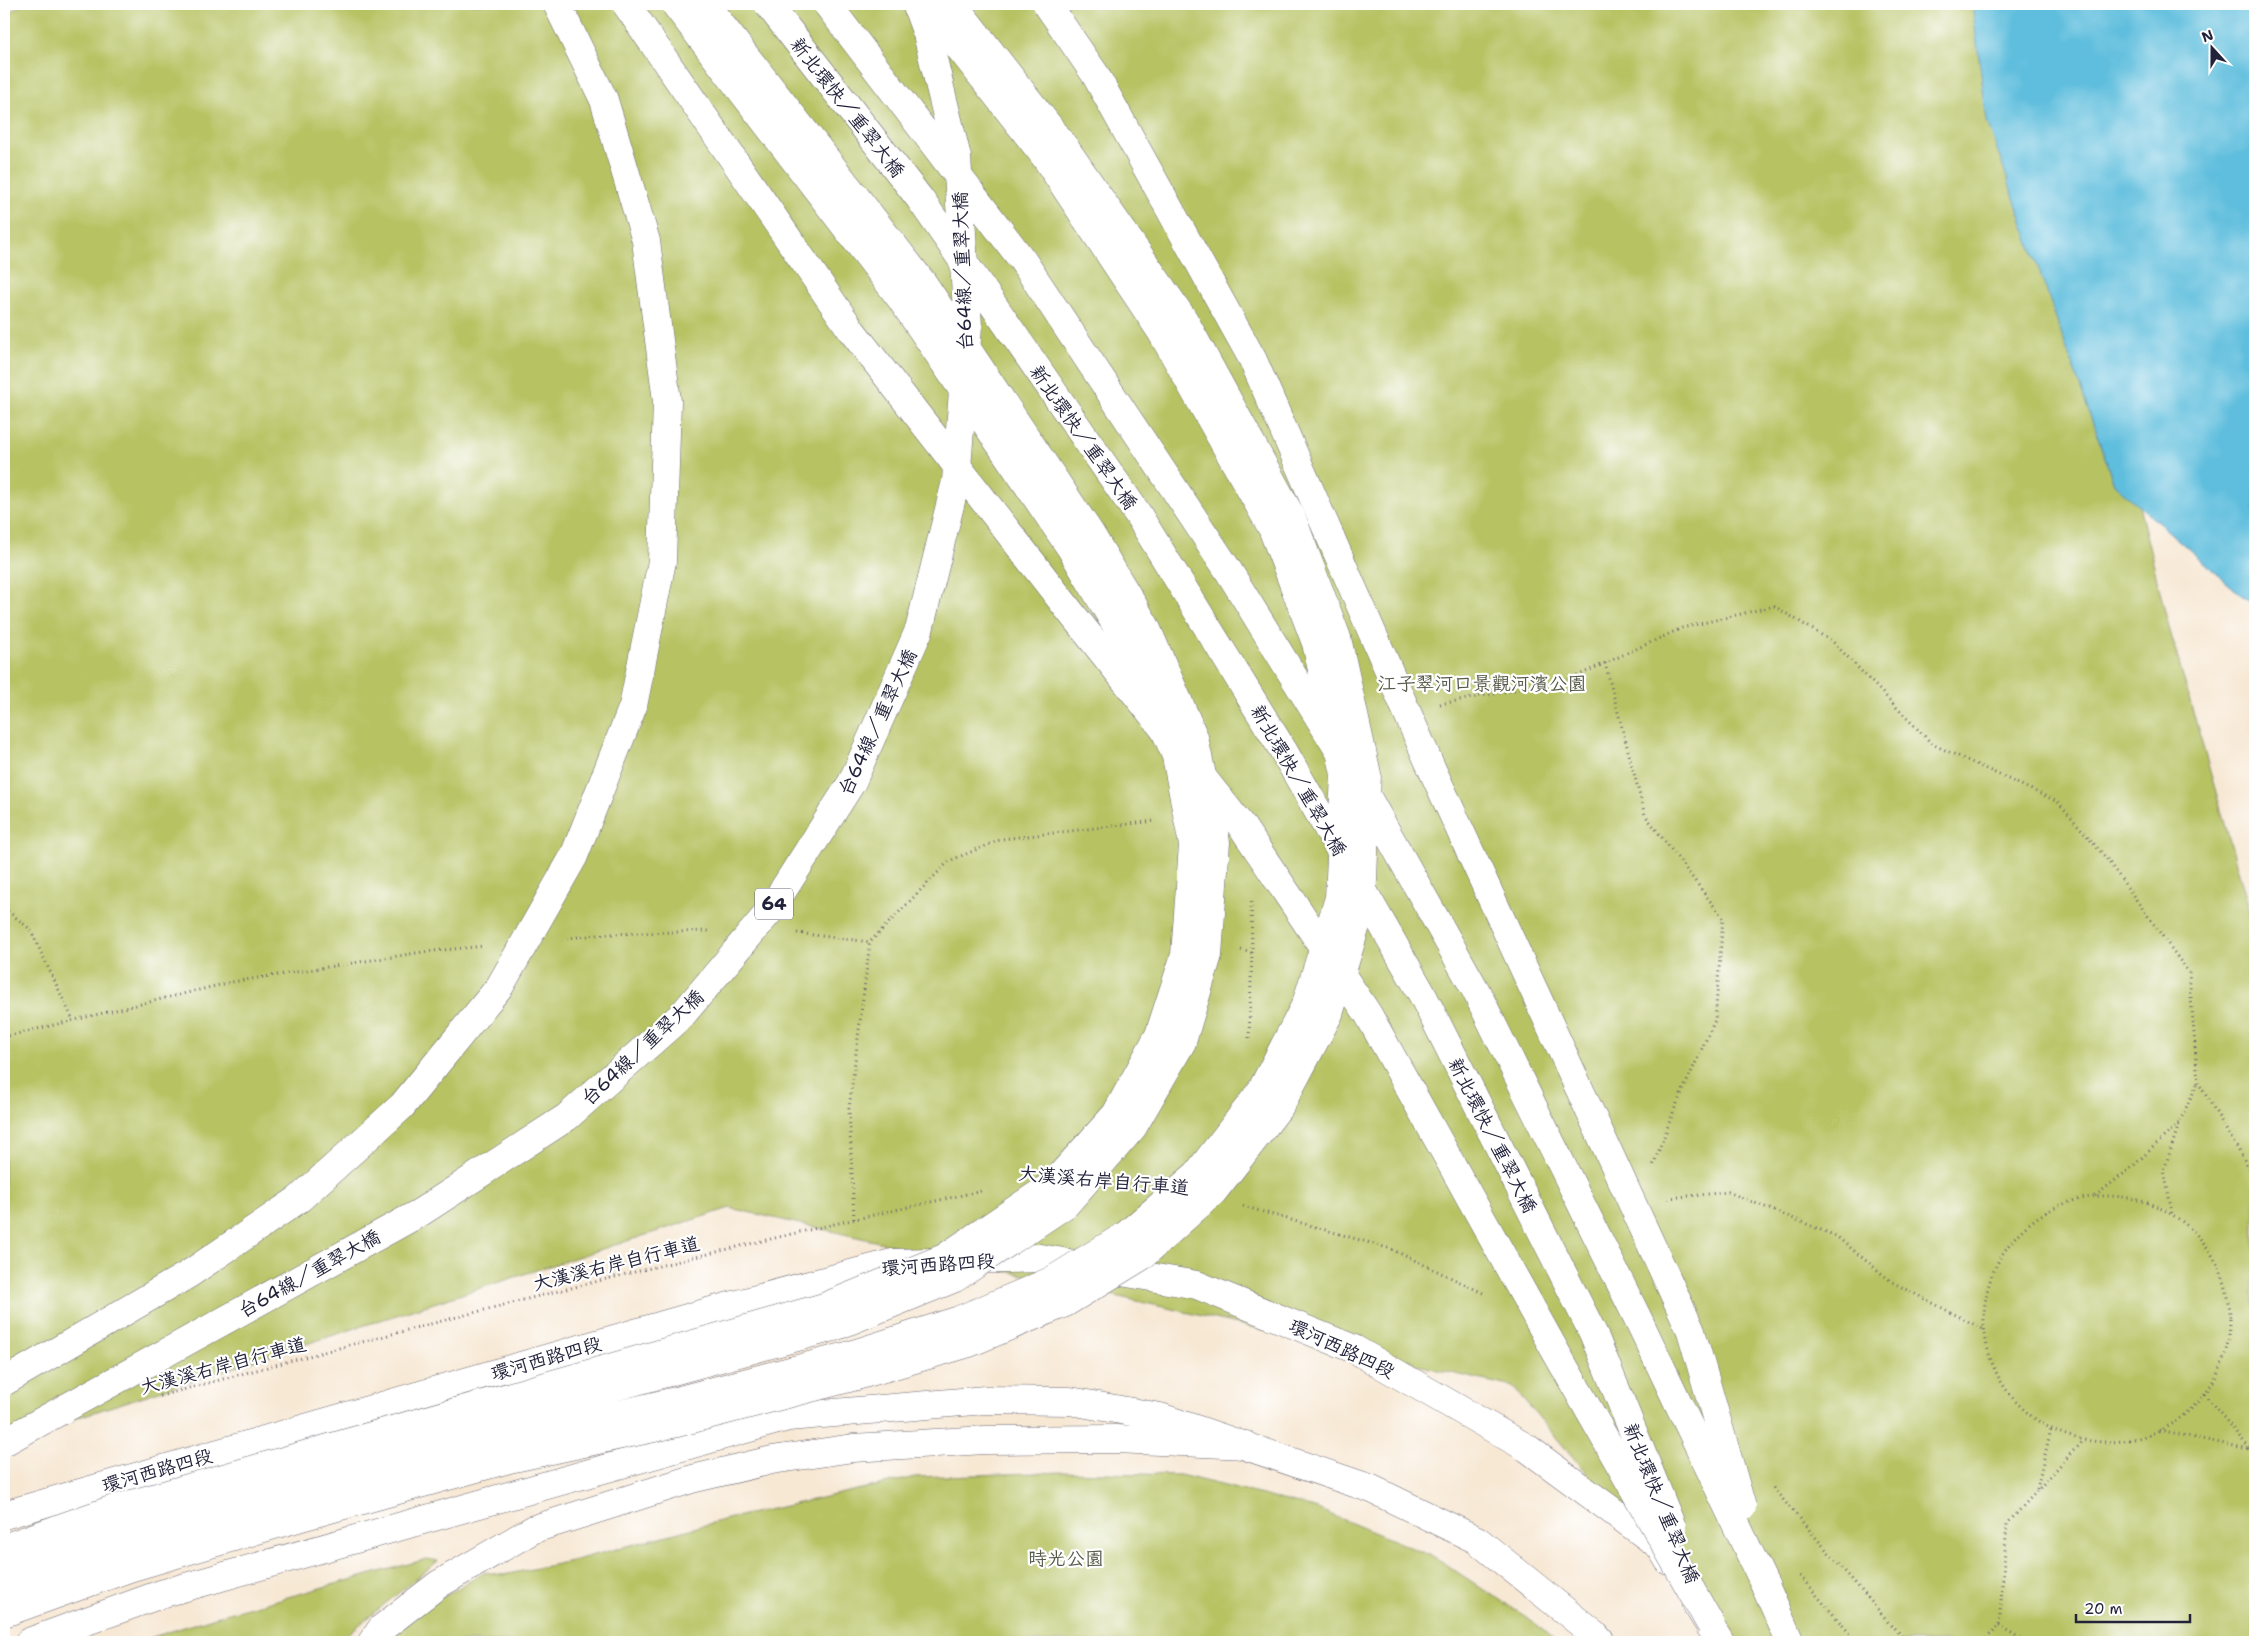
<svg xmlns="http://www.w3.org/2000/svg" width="2259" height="1646" font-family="'Shantell Sans','LXGW WenKai TC',sans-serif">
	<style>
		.green { fill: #b7c364; stroke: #6c7250 }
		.water { fill: #5fbedd; stroke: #40708c }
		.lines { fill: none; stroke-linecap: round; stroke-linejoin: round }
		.secondary-casing { stroke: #6d6771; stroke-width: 29 }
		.primary-casing { stroke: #6d6771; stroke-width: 29 }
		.highway-casing { stroke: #6d6771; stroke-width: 29 }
		.path { stroke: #6d6771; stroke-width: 3; stroke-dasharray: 1 4; stroke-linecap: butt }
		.secondary { stroke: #fff; stroke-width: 28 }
		.primary { stroke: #fff; stroke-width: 28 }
		.highway { stroke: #fff; stroke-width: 28 }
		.street-bridge-casing { stroke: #6d6771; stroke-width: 29; stroke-linecap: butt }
		.highway-bridge-casing { stroke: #6d6771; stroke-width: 29; stroke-linecap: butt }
		.street-bridge { stroke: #fff; stroke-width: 28 }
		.highway-bridge { stroke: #fff; stroke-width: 28 }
		.labels { text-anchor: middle; stroke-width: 4.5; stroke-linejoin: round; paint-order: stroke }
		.shield { fill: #fff; stroke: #646476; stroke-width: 1 }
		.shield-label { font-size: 18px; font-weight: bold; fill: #22223b }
		.street-label { font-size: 19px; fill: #22223b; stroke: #fff }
		.park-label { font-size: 19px; fill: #565a49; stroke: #fff }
	</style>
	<rect width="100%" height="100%" fill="#fff"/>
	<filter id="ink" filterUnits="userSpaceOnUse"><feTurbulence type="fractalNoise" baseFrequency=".02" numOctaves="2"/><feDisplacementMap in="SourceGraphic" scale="10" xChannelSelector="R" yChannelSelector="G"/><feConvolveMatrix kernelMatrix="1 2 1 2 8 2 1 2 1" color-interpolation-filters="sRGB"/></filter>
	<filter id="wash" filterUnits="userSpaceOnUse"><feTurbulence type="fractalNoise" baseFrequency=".0096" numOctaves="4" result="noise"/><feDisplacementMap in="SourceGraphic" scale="20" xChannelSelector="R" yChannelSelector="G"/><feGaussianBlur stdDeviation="1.12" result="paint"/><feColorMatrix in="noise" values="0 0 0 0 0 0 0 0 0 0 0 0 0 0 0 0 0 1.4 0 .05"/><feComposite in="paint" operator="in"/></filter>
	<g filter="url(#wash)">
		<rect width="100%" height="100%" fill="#f7e8d4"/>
		<!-- green -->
		<g class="green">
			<path d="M24,4h1992l152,620 87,305v713h-524l-218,-255 -783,-179 -726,233v-1427z"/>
			<path d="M1064,1472l116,3 135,33 119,49 100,65 22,20h-1169l38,-34 60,-36 18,3 69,-14 155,-42 188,-42z"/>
			<path d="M427,1559l11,2 -100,81h-201l85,-27z"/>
		</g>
		<!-- water -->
		<path class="water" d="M1972,4h283v603l-141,-123 -127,-363z"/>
	</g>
	<g filter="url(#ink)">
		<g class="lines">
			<defs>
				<g id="secondary">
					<path d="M971,1260l69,-2 157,27 157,64 173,99 133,98 9,15"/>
					<path d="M4,1515l711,-205 177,-47 39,-1"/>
					<path d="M1697,1605l23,37"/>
					<path d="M29,1642l132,-48 627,-177 197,-17 85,1 90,16 212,72 105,51 118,95 6,7"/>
				</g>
				<path id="primary" d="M372,1642l10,-14 57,-44 95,-55 158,-50 80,-19 81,-12 132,-8 131,-1 130,6"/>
				<path id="highway" d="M1765,1585l25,57"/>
			</defs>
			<!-- secondary casing -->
			<use href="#secondary" class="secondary-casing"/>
			<!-- primary casing -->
			<use href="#primary" class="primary-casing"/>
			<!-- highway casing -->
			<use href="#highway" class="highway-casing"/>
			<!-- path -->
			<g class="path">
				<path d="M1605,663l40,152 78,103 -8,102 -41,90 -21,56"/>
				<path d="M1440,704l128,-24 114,-52 92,-22 59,36 99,102 126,58 48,56 83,115 9,109 57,96"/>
				<path d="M4,908l26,21 43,91"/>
				<path d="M797,933l73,9"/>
				<path d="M567,938l40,-4 101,-3"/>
				<path d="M1241,950l11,3"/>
				<path d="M4,1037l228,-55 191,-30 61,-6"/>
				<path d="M1249,1038l3,-85 -1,-51"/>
				<path d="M2095,1196l36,-28 49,-46"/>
				<circle cx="2107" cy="1319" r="123"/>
				<path d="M1668,1198l60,-6 108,44 56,46 91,47"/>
				<path d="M1243,1206l148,43 92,44"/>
				<path d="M2172,1213l-8,-43 16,-49 18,-39"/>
				<path d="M854,1219l-5,-110 21,-167 79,-81 53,-22 153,-18"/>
				<path d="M2204,1394l51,61"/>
				<path d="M160,1396c273,-74 546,-145 821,-205"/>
				<path d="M2159,1430l90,19"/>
				<path d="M1773,1488l133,154"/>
				<path d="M2037,1489l14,-60"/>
				<path d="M1800,1576l57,66"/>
				<path d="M1999,1626l27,16"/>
				<path d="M1981,1642l18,-16 8,-102 76,-84"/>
			</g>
			<!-- secondary -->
			<use href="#secondary" class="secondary"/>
			<!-- primary -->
			<use href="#primary" class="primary"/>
			<!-- highway -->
			<use href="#highway" class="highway"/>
			<defs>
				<g id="street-bridge">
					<path d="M4,1548l107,-38 713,-203 120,-49 108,-73 64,-71 43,-79 26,-80 8,-110 -17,-89 -43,-102 -63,-107 -169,-248 -226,-295"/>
					<path d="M4,1613l125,-45 172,-51 208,-58 168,-36 176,-46 116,-34 96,-40 77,-47 72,-65 66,-85 49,-92 33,-108 5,-132 -30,-136 -46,-122 -107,-196 -123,-178 -108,-138"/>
				</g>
				<g id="highway-bridge">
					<path d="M626,4l226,327 220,283 171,214 125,186 189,340 154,271"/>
					<path d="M768,4l152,195 217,314 146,237 139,244 171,339 79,194"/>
					<path d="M827,4l196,257 205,309 133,216 115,205 163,330 126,264"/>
					<path d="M1047,4l48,70 158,286 178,407 260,564 51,176"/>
					<path d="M4,1382l185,-108 110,-75 103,-93 98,-120 74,-130 59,-150 29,-145 5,-160 -21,-160 -42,-141 -47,-96"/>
					<path d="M4,1442l417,-230 146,-95 115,-102 87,-103 83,-130 67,-152 37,-149 12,-155 -11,-169 -30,-123 -11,-30"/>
					<path d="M4,1568l112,-40 188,-56 530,-145 121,-49 111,-74 67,-77 49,-85 26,-87 8,-113 -22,-105 -48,-110 -56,-94 -167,-250 -218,-279"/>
					<path d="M4,1591l118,-43 172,-52 211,-55 167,-39 175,-46 112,-36 92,-39 75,-46 71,-61 64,-83 45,-87 33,-106 6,-124 -29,-131 -44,-115 -110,-195 -119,-179 -118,-150"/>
				</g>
			</defs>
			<!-- street-bridge casing -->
			<use href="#street-bridge" class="street-bridge-casing"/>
			<!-- highway-bridge casing -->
			<use href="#highway-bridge" class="highway-bridge-casing"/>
			<!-- street-bridge -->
			<use href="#street-bridge" class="street-bridge"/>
			<!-- highway-bridge -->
			<use href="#highway-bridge" class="highway-bridge"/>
		</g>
	</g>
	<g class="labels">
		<!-- shield labels -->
		<rect class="shield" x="755" y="888.5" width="38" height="31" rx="4"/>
		<g class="shield-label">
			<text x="774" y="910">64</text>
		</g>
		<!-- street labels -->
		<g class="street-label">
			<text transform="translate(848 107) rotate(52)" y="7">新北環快／重翠大橋</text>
			<text transform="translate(962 271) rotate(-92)" y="7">台64線／重翠大橋</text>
			<text transform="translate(1084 437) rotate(55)" y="7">新北環快／重翠大橋</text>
			<text transform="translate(877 722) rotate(-65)" y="7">台64線／重翠大橋</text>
			<text transform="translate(1299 780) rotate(60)" y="7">新北環快／重翠大橋</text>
			<text transform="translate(642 1047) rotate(-43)" y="7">台64線／重翠大橋</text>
			<text transform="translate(1493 1135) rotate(63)" y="7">新北環快／重翠大橋</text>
			<text transform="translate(1104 1180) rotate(5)" y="7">大漢溪右岸自行車道</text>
			<text transform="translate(616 1263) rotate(-14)" y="7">大漢溪右岸自行車道</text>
			<text transform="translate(938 1264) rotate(-4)" y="7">環河西路四段</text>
			<text transform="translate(309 1273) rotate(-29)" y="7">台64線／重翠大橋</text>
			<text transform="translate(1342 1348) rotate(25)" y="7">環河西路四段</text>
			<text transform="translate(546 1358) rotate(-16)" y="7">環河西路四段</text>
			<text transform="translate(223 1365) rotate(-15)" y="7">大漢溪右岸自行車道</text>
			<text transform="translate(157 1470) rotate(-16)" y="7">環河西路四段</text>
			<text transform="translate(1662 1503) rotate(68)" y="7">新北環快／重翠大橋</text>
		</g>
		<!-- park labels -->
		<g class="park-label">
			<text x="1482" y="690">江子翠河口景觀河濱公園</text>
			<text x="1066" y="1565">時光公園</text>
		</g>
	</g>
	<!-- margin -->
	<rect width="2259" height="1646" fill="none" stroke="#fff" stroke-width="20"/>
	<!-- north arrow -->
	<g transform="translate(2212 48) rotate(339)" stroke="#ffffff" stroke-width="4" paint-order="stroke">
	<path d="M0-4L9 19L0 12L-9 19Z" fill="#22223b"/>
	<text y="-8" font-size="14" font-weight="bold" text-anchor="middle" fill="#22223b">N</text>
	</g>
	<!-- scale -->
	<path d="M2076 1614v8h114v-8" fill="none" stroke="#22223b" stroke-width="2.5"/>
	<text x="2084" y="1614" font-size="15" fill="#22223b" stroke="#ffffff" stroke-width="4" paint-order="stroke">20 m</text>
</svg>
